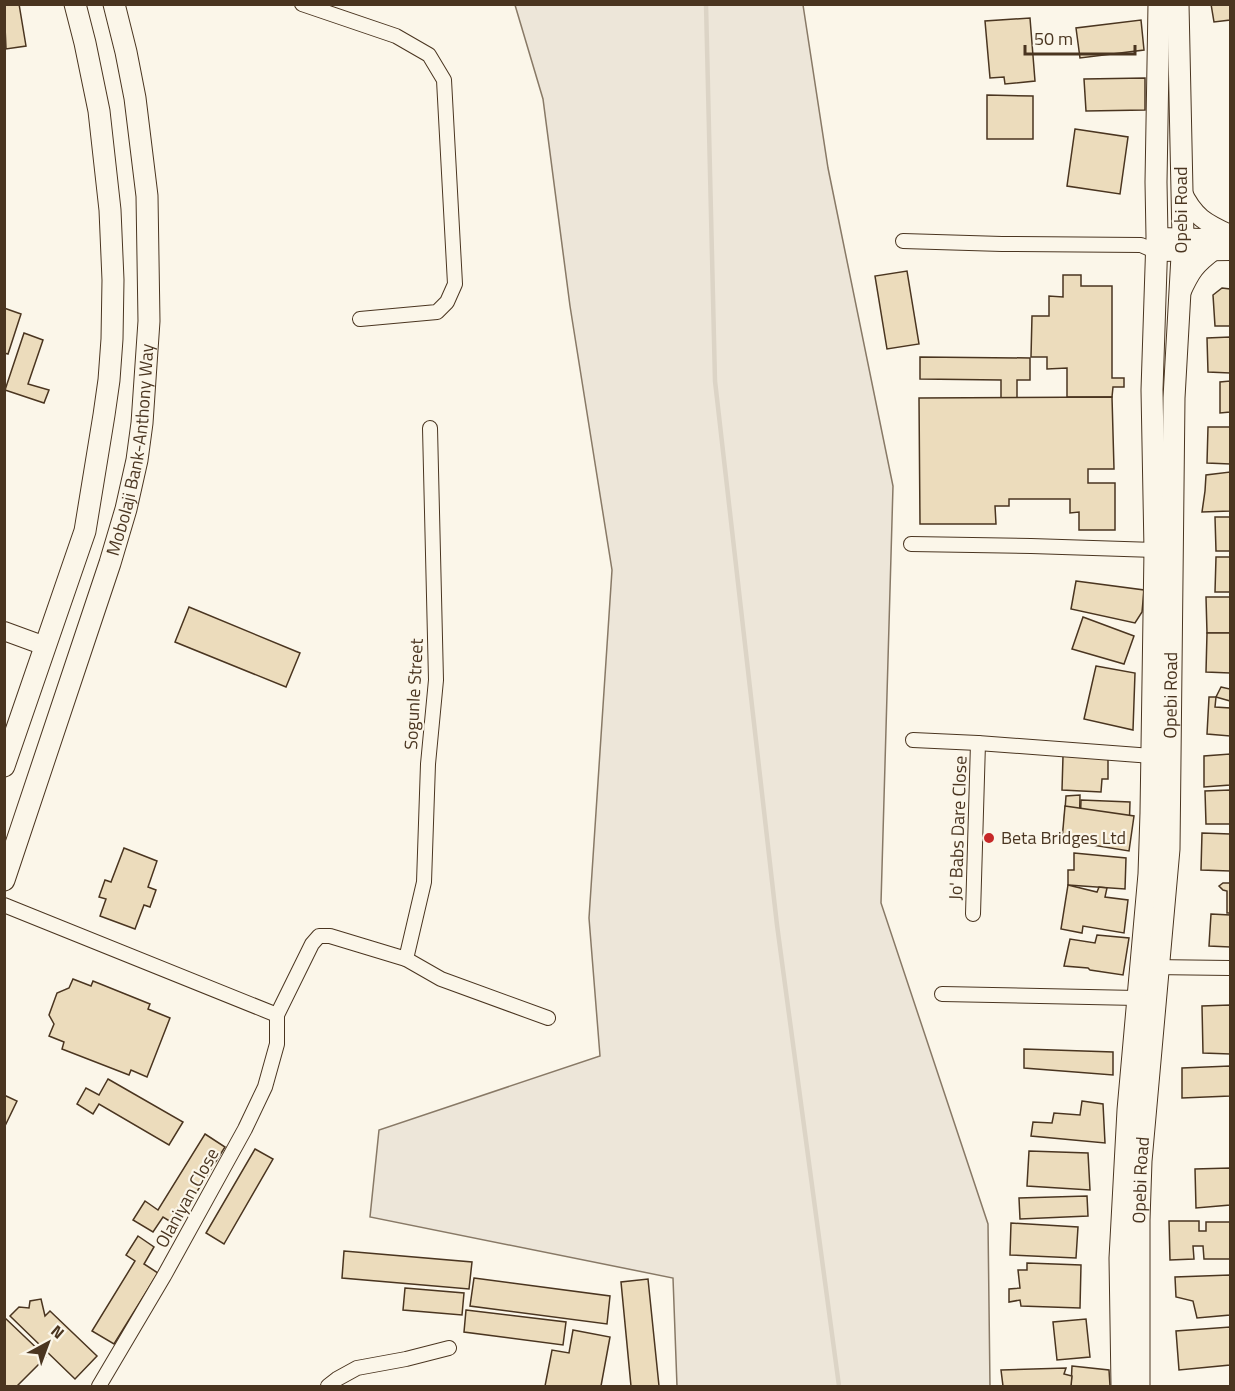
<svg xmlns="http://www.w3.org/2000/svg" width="1235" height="1391" font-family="'Titillium Web',sans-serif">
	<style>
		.green { fill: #ede6d9; stroke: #887966; stroke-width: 1.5 }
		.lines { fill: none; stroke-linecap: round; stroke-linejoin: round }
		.stream { stroke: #dcd4c6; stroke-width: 4.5 }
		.building { fill: #ecdcbc; stroke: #4a3520; stroke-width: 1.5 }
		.street-casing { stroke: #4a3520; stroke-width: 16 }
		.secondary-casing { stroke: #4a3520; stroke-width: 20 }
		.primary-casing { stroke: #4a3520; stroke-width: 23 }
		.street { stroke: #fbf6e9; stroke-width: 14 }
		.secondary { stroke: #fbf6e9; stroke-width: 18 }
		.primary { stroke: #fbf6e9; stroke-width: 21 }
		.poi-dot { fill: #c62828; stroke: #fbf6e9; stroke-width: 2 }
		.labels { text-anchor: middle; stroke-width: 4.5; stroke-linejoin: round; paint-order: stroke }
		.street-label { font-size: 18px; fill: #4a3520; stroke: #fbf6e9 }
		.poi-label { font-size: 18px; fill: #4a3520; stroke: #fbf6e9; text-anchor: start }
	</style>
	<rect width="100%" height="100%" fill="#fbf6e9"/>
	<!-- green -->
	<path class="green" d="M515,5h288l25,163 65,318 -12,417 107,321 2,162h-313l-4,-108 -303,-61 9,-87 221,-74 -11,-138 23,-348 -42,-264 -27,-207z"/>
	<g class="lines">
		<!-- stream -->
		<path class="stream" d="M706,4l9,377 62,544 62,461"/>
	</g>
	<!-- building -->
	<g class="building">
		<path d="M4,4h15l7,42 -20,3z"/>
		<path d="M1211,4h19v16l-16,2z"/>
		<path d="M1030,18l5,63 -30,3 -1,-7 -14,1 -5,-57z"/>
		<path d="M1141,20l3,30 -64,8 -4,-30z"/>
		<path d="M1145,78v32l-59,1 -2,-32z"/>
		<path d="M987,95l46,1v43h-46z"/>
		<path d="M1075,129l53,8 -8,57 -53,-8z"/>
		<path d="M907,271l12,73 -32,5 -12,-73z"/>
		<path d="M1063,275h18v11h31v92h12v9h-11l-1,10h-45v-29l-20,1v-12h-16l1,-41h17v-20l14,1z"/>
		<path d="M1222,288l8,1v37h-15l-2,-31z"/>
		<path d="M4,308l17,6 -13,40 -4,-1z"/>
		<path d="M24,333l19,7 -15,44 21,6 -5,13 -39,-13z"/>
		<path d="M1230,337v36l-22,-1 -1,-34z"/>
		<path d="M920,357l110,1v22h-13v18h-16v-18l-81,-1z"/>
		<path d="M1230,381v31l-10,1v-31z"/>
		<path d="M1112,397l2,72h-26v14h27v47h-36v-18l-9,1v-14h-61v7h-14l1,18h-76l-1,-126z"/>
		<path d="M1208,427h22v37l-23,-1z"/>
		<path d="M1230,472v39l-28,1 3,-21 1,-16z"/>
		<path d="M1215,517h15v34h-14z"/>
		<path d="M1216,557h14v35h-15z"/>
		<path d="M1076,581l68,9 -2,22 -7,11 -64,-14z"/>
		<path d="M1206,597h24v36h-23z"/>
		<path d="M189,607l111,46 -14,34 -111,-45z"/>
		<path d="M1083,617l51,19 -10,28 -52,-15z"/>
		<path d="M1207,633h23v40l-24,-1z"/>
		<path d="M1096,666l39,7 -2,57 -49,-11z"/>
		<path d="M1221,687l9,2v12l-14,-4z"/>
		<path d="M1209,697h7l-1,10 15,1v28l-23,-2z"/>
		<path d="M1230,754v31l-26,2v-31z"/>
		<path d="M1063,756l45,2v21h-6l-1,13 -39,-2z"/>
		<path d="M1230,790v34h-24l-1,-33z"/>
		<path d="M1080,795l-1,43 -16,-1 3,-41z"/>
		<path d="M1081,800l49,2 -1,30 -49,-2z"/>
		<path d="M1065,806l69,10 -5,35 -67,-11z"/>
		<path d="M1202,833l28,1v37l-29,-1z"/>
		<path d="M124,848l33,13 -9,26 8,3 -6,17 -6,-2 -9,24 -35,-13 6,-17 -7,-2 6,-17 6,2z"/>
		<path d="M1074,853l52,5 -1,31 -57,-4v-15h6z"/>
		<path d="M1223,883h7v30h-3v-22l-4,-1 -4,-4z"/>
		<path d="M1068,885l29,7 2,-5 8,1 -2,9 23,3 -4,33 -41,-7 -1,7 -21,-4z"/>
		<path d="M1211,914l19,1v32l-21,-1z"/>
		<path d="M1097,935l32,3 -6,37 -33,-5 -2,-2 -24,-2 6,-27 25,4z"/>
		<path d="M73,979l18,7 2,-5 57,23 -2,5 22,9 -23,59 -16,-7 -2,5 -67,-26 2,-7 -15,-6 5,-12 -5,-9 8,-22 12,-5z"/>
		<path d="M1230,1005v49l-27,-1 -1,-47z"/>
		<path d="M1024,1049l89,3v23l-89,-7z"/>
		<path d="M1230,1066v30l-48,2v-30z"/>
		<path d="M108,1079l75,43 -14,23 -70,-41 -6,10 -16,-10 9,-16 13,7z"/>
		<path d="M4,1095l13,6 -13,27z"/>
		<path d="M1082,1101l21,3 2,39 -74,-7 2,-14 19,1 2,-10 26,2z"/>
		<path d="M205,1134l20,13 -49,78 -13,-8 -10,15 -20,-12 12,-19 13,9z"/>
		<path d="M255,1149l18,10 -49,85 -18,-11z"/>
		<path d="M1029,1151l59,2 2,37 -63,-4z"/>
		<path d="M1230,1168v37l-34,3 -1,-39z"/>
		<path d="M1087,1196l1,20 -68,3 -1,-21z"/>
		<path d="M1169,1221h30v10h7v-9h24v38v-1h-26l-1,-13h-10l1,13 -24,1z"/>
		<path d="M1011,1223l67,4 -2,31 -66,-3z"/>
		<path d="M138,1236l16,11 -10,17 14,9 -44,71 -22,-13 43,-70 -9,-6z"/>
		<path d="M344,1251l128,11 -3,27 -127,-11z"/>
		<path d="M1027,1263l54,2 -1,43 -59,-2 -1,-6 -11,2v-13l11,-1 -2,-18h9z"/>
		<path d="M1230,1275v40l-33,3 -4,-17 -17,-4 -1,-20z"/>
		<path d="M474,1278l136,18 -3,28 -137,-18z"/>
		<path d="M648,1279l11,107h-28l-10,-104z"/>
		<path d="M405,1288l59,5 -2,22 -59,-5z"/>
		<path d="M41,1299l4,17 5,-5 47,45 -22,23 -65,-63 9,-9 10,1 1,-7z"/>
		<path d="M466,1310l100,12 -3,23 -99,-13z"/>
		<path d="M4,1317l42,40 -29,29h-13z"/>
		<path d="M1086,1319l4,38 -33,3 -4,-38z"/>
		<path d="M1230,1327v38l-51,5 -3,-39z"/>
		<path d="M573,1330l37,7 -9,49h-56l7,-36 17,3z"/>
		<path d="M1072,1366l37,4 1,16h-39z"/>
		<path d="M1066,1368l-2,6 8,2 -1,10h-68l-2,-16z"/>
	</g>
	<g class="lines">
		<defs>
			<g id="street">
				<path d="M302,4l94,32 33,19 15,25 11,204 -8,18 -10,10 -77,7"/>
				<path d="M903,241l99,3 139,1 16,7"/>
				<path d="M911,544l120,2 124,4"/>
				<path d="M913,740l65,3 174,13"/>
				<path d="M4,905l273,110"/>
				<path d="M973,914l5,-171"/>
				<path d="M406,959l18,-77 4,-118 8,-84 -6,-252"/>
				<path d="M1152,967l78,1"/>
				<path d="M942,994l195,4"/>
				<path d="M99,1386l65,-110 81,-147 20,-42 12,-43v-29l35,-71 7,-8h11l76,23 35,20 107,39"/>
				<path d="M328,1386l9,-7 20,-11 49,-9 43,-11"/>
			</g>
			<g id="secondary">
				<path d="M1182,191c12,26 24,32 48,43"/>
				<path d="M1157,237l47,1 26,-3"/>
				<path d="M1157,252l73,-1"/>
				<path d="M1181,293c10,-22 14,-28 34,-43"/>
				<path d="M4,631l41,15"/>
			</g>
			<g id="primary">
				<path d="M4,766l81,-235 19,-116 5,-35 3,-41 1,-59 -3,-70 -11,-99 -14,-68 -10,-39"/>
				<path id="s1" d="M4,880l106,-317 16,-54 11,-49 5,-37 7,-102 -2,-125 -12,-98 -9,-46 -12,-48"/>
				<path d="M1122,1386l-2,-128 8,-148 21,-236 2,-61 4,-263 -3,-160 5,-153 -1,-55 3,-178"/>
				<path id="s2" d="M1139,1386v-166l2,-59 28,-312 5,-451 9,-160 -5,-234"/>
			</g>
		</defs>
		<!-- street casing -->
		<use href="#street" class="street-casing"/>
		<!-- secondary casing -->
		<use href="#secondary" class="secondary-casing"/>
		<!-- primary casing -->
		<use href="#primary" class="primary-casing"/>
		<!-- street -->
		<use href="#street" class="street"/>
		<!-- secondary -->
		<use href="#secondary" class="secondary"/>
		<!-- primary -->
		<use href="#primary" class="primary"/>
	</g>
	<!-- markers -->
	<circle class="poi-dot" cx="989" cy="838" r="6"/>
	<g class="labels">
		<!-- street labels -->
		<g class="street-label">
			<text transform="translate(1181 210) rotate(-90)" y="6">Opebi Road</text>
			<text dy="6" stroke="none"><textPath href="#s1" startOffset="450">Mobolaji Bank-Anthony Way</textPath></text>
			<text transform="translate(414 694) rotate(-87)" y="6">Sogunle Street</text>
			<text dy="6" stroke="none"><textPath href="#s2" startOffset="692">Opebi Road</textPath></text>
			<text transform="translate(958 828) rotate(-88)" y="6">Jo' Babs Dare Close</text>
			<text dy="6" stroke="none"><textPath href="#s2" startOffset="206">Opebi Road</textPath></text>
			<text transform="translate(187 1198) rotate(-61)" y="6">Olaniyan Close</text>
		</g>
		<!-- poi labels -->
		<g class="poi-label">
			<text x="1001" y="844">Beta Bridges Ltd</text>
		</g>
	</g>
	<!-- border -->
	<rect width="1235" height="1391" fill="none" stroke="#4a3520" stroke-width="12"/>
	<!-- north arrow -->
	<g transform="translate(48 1343) rotate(41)" stroke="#fbf6e9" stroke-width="4.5" paint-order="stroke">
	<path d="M0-4.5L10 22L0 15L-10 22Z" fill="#4a3520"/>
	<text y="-9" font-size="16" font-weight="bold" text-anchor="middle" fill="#4a3520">N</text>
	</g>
	<!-- scale -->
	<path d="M1025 45v9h110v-9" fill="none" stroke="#4a3520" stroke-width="3"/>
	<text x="1034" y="45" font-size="18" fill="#4a3520" stroke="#fbf6e9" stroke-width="4.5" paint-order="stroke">50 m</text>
</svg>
